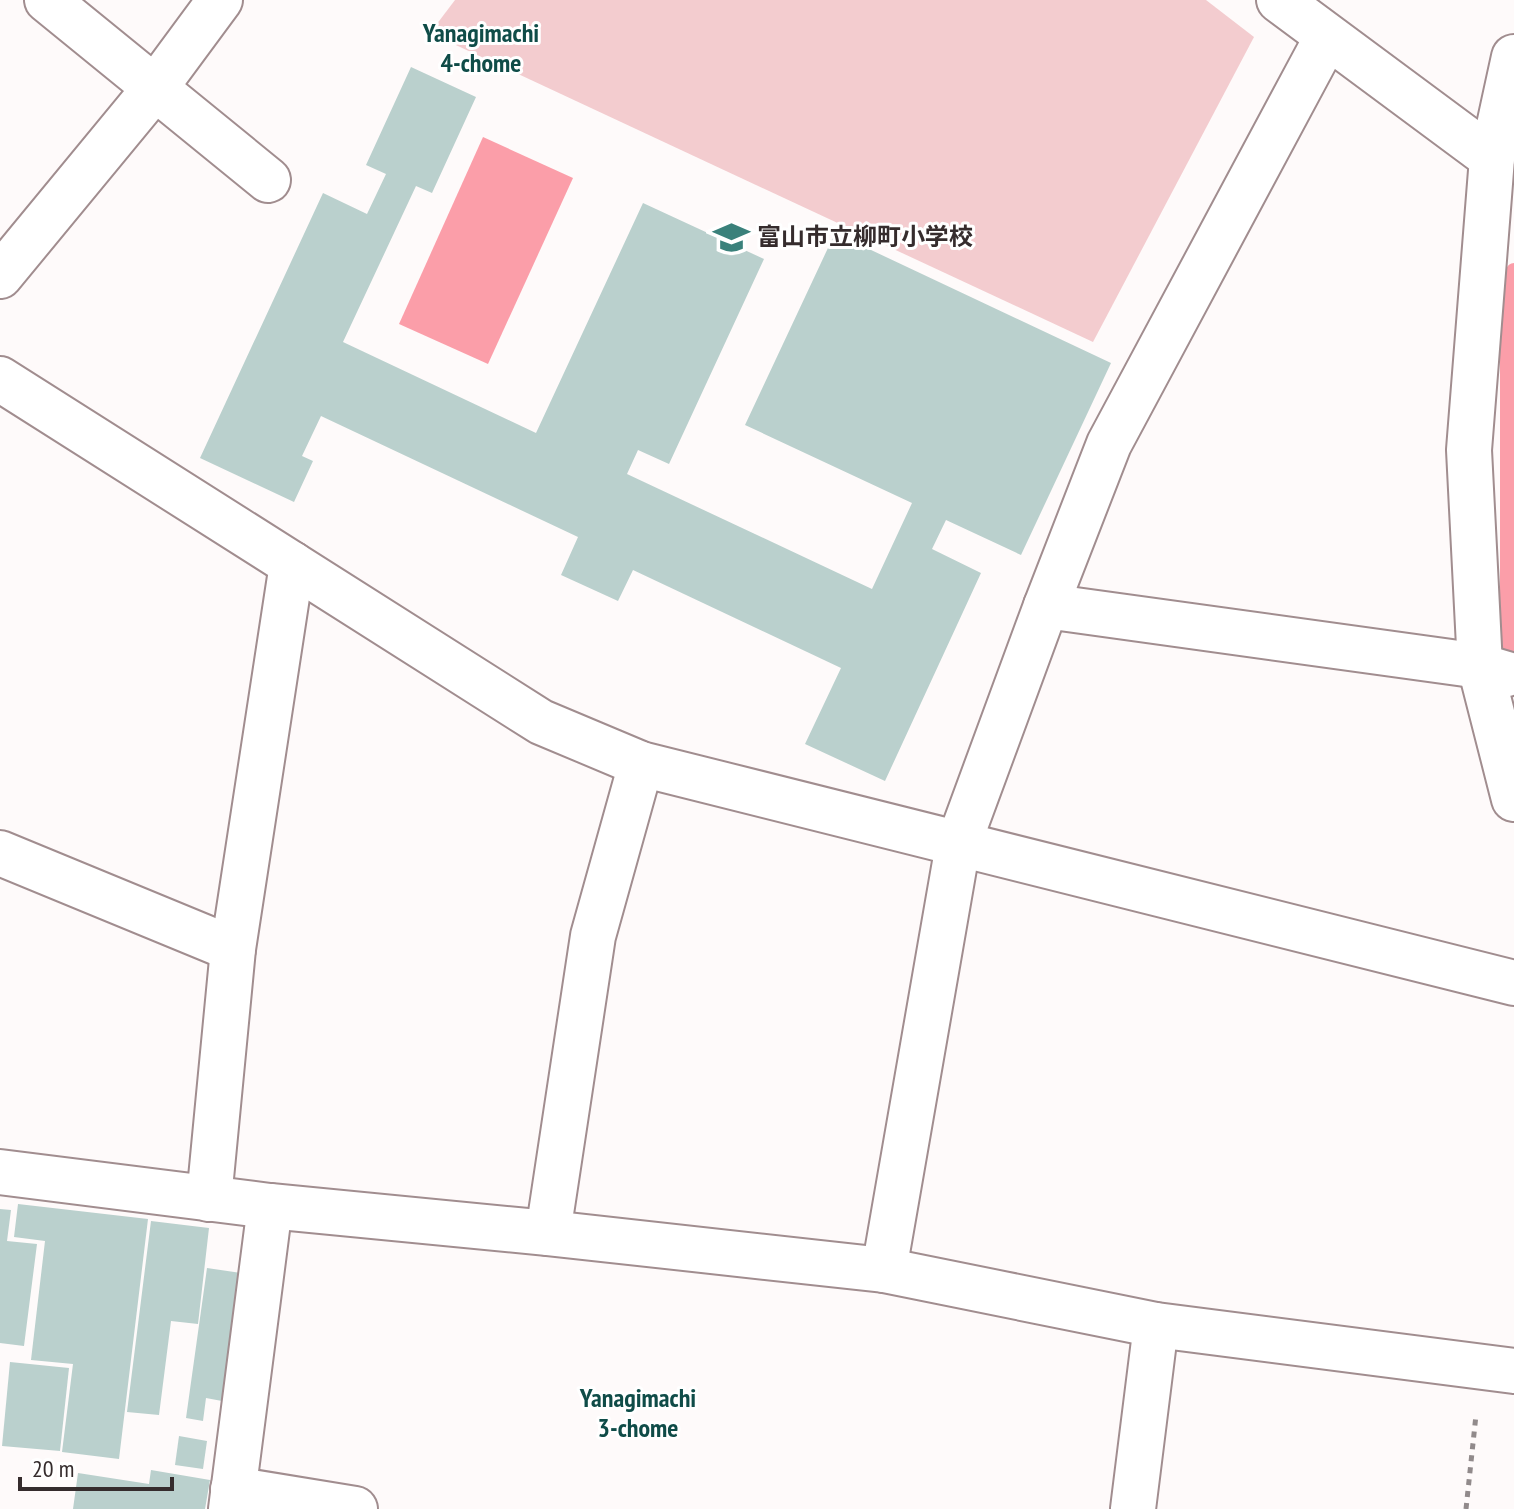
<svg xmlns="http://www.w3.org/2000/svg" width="1514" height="1509" font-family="'PT Sans Narrow','Noto Sans JP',sans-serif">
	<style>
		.green { fill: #f3cccf }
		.water { fill: #fb9ea9 }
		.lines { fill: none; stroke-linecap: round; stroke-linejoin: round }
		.stream { stroke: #fb9ea9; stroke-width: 16 }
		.building { fill: #bad0cd }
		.minor-casing { stroke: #a18d8f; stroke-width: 48 }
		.path { stroke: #918a8b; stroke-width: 5; stroke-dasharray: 6 6; stroke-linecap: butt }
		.minor { stroke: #fff; stroke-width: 44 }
		.labels { text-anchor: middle; stroke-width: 6; stroke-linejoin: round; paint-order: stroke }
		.poi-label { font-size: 24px; font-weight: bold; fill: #352c2d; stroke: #fff; text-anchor: start }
		.neighbourhood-label { font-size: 26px; font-weight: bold; fill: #0f4c48; stroke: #fff }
	</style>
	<rect width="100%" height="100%" fill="#fefafa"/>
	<!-- green -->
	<path class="green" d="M455,0h751l48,37 -161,305 -663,-309z"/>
	<!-- water -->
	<path class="water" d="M483,137l90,41 -85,186 -89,-40z"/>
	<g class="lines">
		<!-- stream -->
		<path class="stream" d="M1511,671l-3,-19v-329l6,-52"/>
	</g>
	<!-- building -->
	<g class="building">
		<path d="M411,67l65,30 -44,96 -16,-7 -73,156 193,91 107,-230 121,56 -95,205 -31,-14 -11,24 245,115 40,-86 -167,-78 90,-192 276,130 -90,192 -75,-35 -14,29 49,24 -96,208 -80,-37 36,-76 -208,-98 -15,31 -57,-26 17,-38 -257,-121 -19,40 11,5 -19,41 -94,-44 123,-265 44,21 19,-40 -20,-9z"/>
		<path d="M18,1204l130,15 -29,240 -57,-7 11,-88 -42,-4 14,-119 -31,-4z"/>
		<path d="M0,1209l11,1 -4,31 30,3 -13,102 -24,-3z"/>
		<path d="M151,1221l58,7 -11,96 -27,-3 -12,94 -32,-3z"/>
		<path d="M207,1268l34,5 -19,128 -16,-3 -3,23 -17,-3z"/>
		<path d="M10,1362l59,6 -9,83 -58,-5z"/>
		<path d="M179,1436l28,5 -4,28 -28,-4z"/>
		<path d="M151,1470l59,10 -5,29h-132l5,-36 71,11z"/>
	</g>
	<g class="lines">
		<defs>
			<g id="minor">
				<path d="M47,0l221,180"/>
				<path d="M1279,0l213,158"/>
				<path d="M1514,57l-22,101 -23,292 11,216 34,133"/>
				<path d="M0,276l155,-188 65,-88"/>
				<path d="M0,379l541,343 100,42 873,219"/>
				<path d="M1046,606l434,60 27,8"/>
				<path d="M0,853l233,96"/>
				<path d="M0,1172l270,34 278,27 336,37 272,55 358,46"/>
				<path d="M209,1199l24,-250 59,-385"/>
				<path d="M548,1233l45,-297 48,-172"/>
				<path d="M884,1270l74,-425 88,-239 63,-162 218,-407"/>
				<path d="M233,1489l122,20"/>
				<path d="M231,1509l39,-303"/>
				<path d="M1133,1509l23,-184"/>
			</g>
		</defs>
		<!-- minor casing -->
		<use href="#minor" class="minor-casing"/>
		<!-- path -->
		<path class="path" d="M1466,1509l10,-94"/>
		<!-- minor -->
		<use href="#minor" class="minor"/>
	</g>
	<!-- icons -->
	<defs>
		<symbol id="school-bare" viewBox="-9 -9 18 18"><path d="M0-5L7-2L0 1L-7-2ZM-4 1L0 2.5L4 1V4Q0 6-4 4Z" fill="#3a817b" stroke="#fff" stroke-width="2.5" paint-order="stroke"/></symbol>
	</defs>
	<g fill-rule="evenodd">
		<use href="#school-bare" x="706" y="212" width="51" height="51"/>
	</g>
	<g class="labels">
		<!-- poi labels -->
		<g class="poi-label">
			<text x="757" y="245">富山市立柳町小学校</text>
		</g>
		<!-- neighbourhood labels -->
		<g class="neighbourhood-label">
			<text x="481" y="42">Yanagimachi<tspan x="481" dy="30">4-chome</tspan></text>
			<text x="638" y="1407">Yanagimachi<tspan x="638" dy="30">3-chome</tspan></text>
		</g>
	</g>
	<!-- scale -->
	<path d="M20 1477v12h152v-12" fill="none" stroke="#352c2d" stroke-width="4"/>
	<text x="32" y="1477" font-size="24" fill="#352c2d" stroke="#ffffff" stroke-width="6" paint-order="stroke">20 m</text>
</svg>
